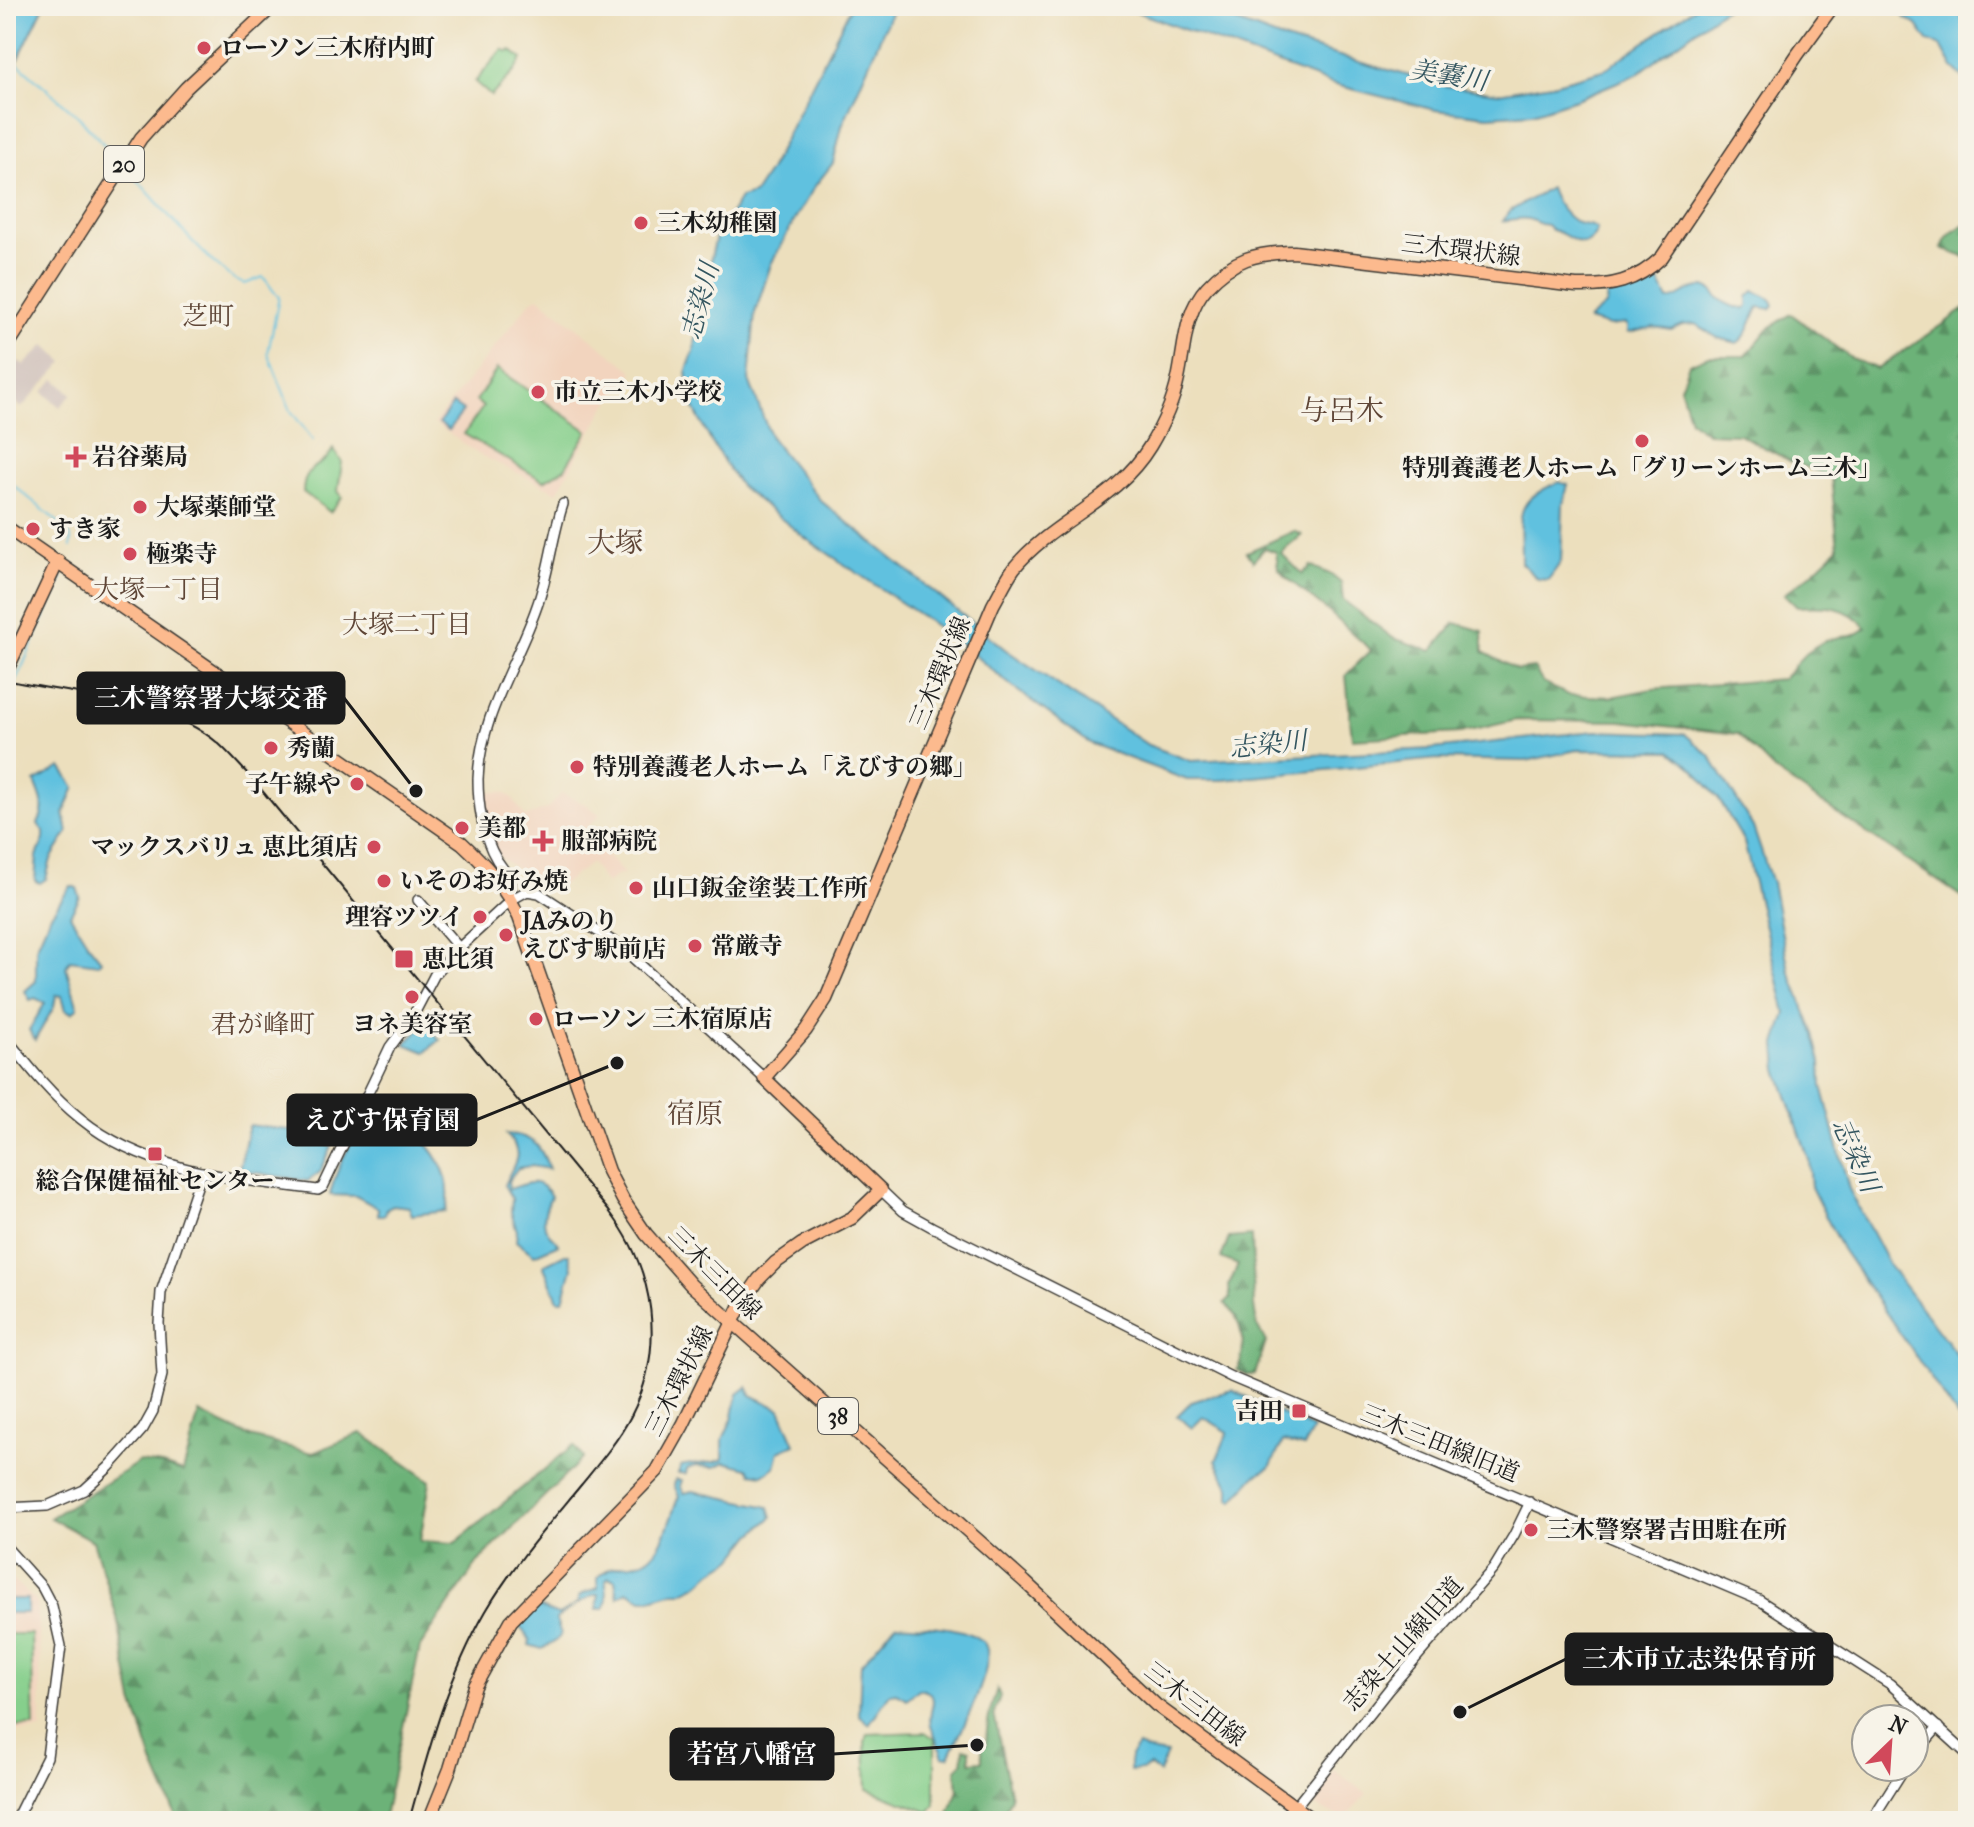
<svg xmlns="http://www.w3.org/2000/svg" width="1974" height="1827" font-family="'IM FELL French Canon','Noto Serif JP',serif">
	<style>
		.built { fill: #f2d4be }
		.industrial { fill: #cfc0ba }
		.forest { fill: url(#forest-firs); stroke: #44674a; stroke-width: 2 }
		.park { fill: #86cf8c; stroke: #517654; stroke-width: 2 }
		.water { fill: #61c1df; stroke: #3e6e7e; stroke-width: 2 }
		.lines { fill: none; stroke-linecap: round; stroke-linejoin: round }
		.stream { stroke: #61c1df; stroke-width: 2 }
		.minor-casing { stroke: #3b3934; stroke-width: 12 }
		.major-casing { stroke: #3b3934; stroke-width: 15 }
		.minor { stroke: #fff; stroke-width: 9 }
		.major { stroke: #fcba8e; stroke-width: 12 }
		.rail { stroke: #1c1c1c; stroke-width: 2 }
		.poi-dot { fill: #d1495b; stroke: #f7f3e8; stroke-width: 3 }
		.labels { text-anchor: middle; stroke-width: 7; stroke-linejoin: round; paint-order: stroke }
		.shield { fill: #f7f3e8; stroke: #5e5c59; stroke-width: 2 }
		.shield-label { font-size: 22px; font-weight: bold; fill: #1c1c1c }
		.poi-label { font-size: 24px; font-weight: bold; fill: #1c1c1c; stroke: #f7f3e8; text-anchor: start }
		.street-label { font-size: 24px; fill: #1c1c1c; stroke: #f7f3e8 }
		.water-label { font-size: 26px; font-style: italic; fill: #345660; stroke: #f7f3e8 }
		.neighbourhood-label { font-size: 26px; fill: #5f4637; stroke: #f7f3e8 }
		.quarter-label { font-size: 28px; fill: #5f4637; stroke: #f7f3e8 }
		.leader { fill: none; stroke: #1c1c1c; stroke-width: 3 }
		.callout-dot { fill: #1c1c1c; stroke: #f7f3e8; stroke-width: 3 }
		.callout { fill: #1c1c1c; stroke: #1c1c1c; stroke-width: 3 }
		.callout-label { font-size: 26px; text-anchor: middle; font-weight: bold; fill: #fff }
	</style>
	<defs>
		<pattern id="forest-firs" width="22" height="20" patternUnits="userSpaceOnUse" patternTransform="scale(2)"><rect width="22" height="20" fill="#6cb278"/><path d="M5 1l3.5 6h-7zM16 11l3.5 6h-7z" fill="#589062"/></pattern>
	</defs>
	<rect width="100%" height="100%" fill="#f7f3e8"/>
	<filter id="ink" filterUnits="userSpaceOnUse"><feTurbulence type="fractalNoise" baseFrequency=".0125" numOctaves="2"/><feDisplacementMap in="SourceGraphic" scale="16" xChannelSelector="R" yChannelSelector="G"/><feConvolveMatrix kernelMatrix="1 2 1 2 8 2 1 2 1" color-interpolation-filters="sRGB"/></filter>
	<filter id="wash" filterUnits="userSpaceOnUse"><feTurbulence type="fractalNoise" baseFrequency=".006" numOctaves="4" result="noise"/><feDisplacementMap in="SourceGraphic" scale="32" xChannelSelector="R" yChannelSelector="G"/><feGaussianBlur stdDeviation="1.8" result="paint"/><feColorMatrix in="noise" values="0 0 0 0 0 0 0 0 0 0 0 0 0 0 0 0 0 1.4 0 .05"/><feComposite in="paint" operator="in"/></filter>
	<g filter="url(#wash)">
		<rect width="100%" height="100%" fill="#ecdfbd"/>
		<!-- built -->
		<g class="built">
			<path d="M538,297l94,73v5l-28,34 -47,83 -79,-38 -44,-31 97,-122z"/>
			<path d="M486,792h16l10,5 13,20 22,-8 14,-16 26,12 13,10 -14,13 1,6 37,40 -8,2 -10,8 -15,-21 -40,30 -52,-36 -10,-23 -8,-40z"/>
			<path d="M6,1574l30,27 4,56 1,73 -35,3z"/>
			<path d="M1334,1770l33,23 -23,27 -30,-15 -1,-9z"/>
		</g>
		<!-- industrial -->
		<g class="industrial">
			<path d="M45,345l19,17 -43,46 -15,-14v-18l13,-15 5,4z"/>
			<path d="M55,379l17,15 -12,13 -17,-15z"/>
		</g>
		<!-- forest -->
		<g class="forest">
			<path d="M1968,223v35l-26,-9c4,-15 13,-19 26,-26z"/>
			<path d="M1968,307v594l-192,-129 -38,-38 -117,-13 -104,-1 -57,13 -108,6 -6,-64 25,-25 -42,-38 -42,-34 -9,-10 -2,-16 -11,-4 -12,13 -6,-9 47,-21 8,4 -21,18 21,21 9,-8 19,8 11,9 2,17 50,38 39,13 23,-28 28,8v21l34,18 17,-2 9,15 25,12 43,2 41,-8 131,-10c15,-18 27,-35 52,-41 15,-3 17,1 31,-10 -18,-24 -42,-22 -69,-21l-13,-13 28,-21 26,-25 -7,-71 -41,-16 -51,-27 -32,-1 -17,-13 -10,-33 9,-23 19,-8h38l22,-27 23,-15 60,44 26,11z"/>
			<path d="M1252,1236l2,70 3,20 9,16 -11,32 -7,1 -11,-5c11,-22 6,-49 -12,-67l5,-5 -1,-13 9,-20 -17,-7 8,-20z"/>
			<path d="M199,1413l51,24 63,16 48,-20 69,48 -10,60 35,2 119,-98 9,13 -105,104 -58,85 -37,174h-205l-24,-56 -21,-64 -16,-84 -24,-76 -43,-23 89,-56 23,3 21,7z"/>
			<path d="M997,1689l3,7 -6,18 17,83 -10,24h-55l12,-31 -2,-21 6,-6 2,-15 6,2v12l12,-1v-14l4,-3c1,-23 4,-34 11,-55z"/>
		</g>
		<!-- park -->
		<g class="park">
			<path d="M503,49l5,3 3,-2 11,9 -8,13 -23,24 -16,-14z"/>
			<path d="M497,369l91,62 -23,37 -21,13 -80,-47 19,-27 -7,-6z"/>
			<path d="M333,449l9,13 -4,29 4,6 -12,15 -27,-20c2,-32 20,-21 30,-43z"/>
			<path d="M6,1634h25l3,92 -28,1z"/>
			<path d="M925,1732l10,7v66l-6,7 -62,-23 -2,-47 3,-8z"/>
		</g>
		<!-- water -->
		<g class="water">
			<path d="M6,6h38l-38,78z"/>
			<path d="M851,6h43l-52,120 -9,37 -18,23 -19,31 -25,47 -16,49 -6,67 22,58 50,63 185,149 142,95 43,16 241,-12 163,-18 90,3 25,22 43,71 19,56 17,87 25,64 7,28 1,24 27,103 41,78 78,102v63l-126,-183 -31,-62 -2,-27 -31,-90 -2,-26 10,-31 -42,-171 -25,-43 -24,-29 -24,-19 -94,-1 -51,11 -88,-2 -215,21h-36l-96,-36 -77,-56 -63,-52 -143,-96 -68,-54 -28,-43 -22,-42 -3,-31 7,-19 11,-68 11,-46 24,-39 14,-4 15,-23z"/>
			<path d="M1121,6h73l91,34 78,23 83,23 52,7 54,-9 52,-14 93,-64h31l-91,68 -58,24 -47,15 -44,3 -53,-6 -103,-26z"/>
			<path d="M1905,6h53l5,15 5,5v56l-15,-14 -12,-22 -13,-5 -11,-16 -13,-8 -3,-9z"/>
			<path d="M1550,188c3,12 16,30 28,35 7,3 12,0 19,6 -10,30 -28,4 -45,1l-5,-5c-9,0 -11,-4 -19,-6 -8,-2 -18,1 -25,2l7,-10z"/>
			<path d="M1655,273l13,27c13,-1 21,-14 36,-13 9,1 10,8 16,12 7,6 16,9 25,10l3,-2v-10l6,-6 17,8 3,6 -3,4 -12,-2c-8,12 -9,28 -22,36l-19,-5 -23,-14 -13,1 -11,5 -17,-3 -25,6 -2,-1v-7l-2,-1 -16,2 -21,-6 18,-15 1,-13 17,-4z"/>
			<path d="M453,404l10,7 -14,19 -10,-7z"/>
			<path d="M1559,482l9,3 -5,19 -2,58 -13,18 -10,-1 -17,-16c1,-47 -11,-61 38,-81z"/>
			<path d="M61,767l14,20 -11,26 4,19 -17,27 -5,20 -6,4 -5,-2 2,-25 7,-17v-7l-6,-8c9,-18 3,-26 -3,-42z"/>
			<path d="M71,886l6,2 3,9 -10,18 18,29 13,16 -3,4 -28,-4 -4,7 12,41 -6,5 -6,-3 -4,-14 -6,-1 -2,12 -19,33 -6,-10 16,-27 -10,-5 -5,2 -5,-9 11,-10v-33l14,-32z"/>
			<path d="M424,1025h4l12,15 -15,12 -20,-8z"/>
			<path d="M371,1106c40,13 88,58 75,105l-34,4 -3,-8 -16,-2 -6,3 -2,7h-7v-7l-22,-12 -26,-1c7,-32 26,-60 41,-89z"/>
			<path d="M249,1125l39,5 44,17 -12,25 -12,9 -69,-11z"/>
			<path d="M506,1134c26,1 35,11 43,35l-18,-3 -13,2 -10,13 1,8c21,-6 28,-13 42,7 -5,11 -12,28 -1,39 3,3 7,6 9,9l-25,11 -18,-14 1,-10 -6,-19 1,-13 -8,-14c10,-23 22,-29 2,-51z"/>
			<path d="M565,1254h4l3,14 -9,32h-5l-14,-33 1,-3z"/>
			<path d="M747,1387l4,8 29,14 15,35 -16,7 -4,16 -12,8 -12,-2 -3,-5 -23,-6 -10,5 -19,-1 -9,3 -1,5 -8,-1 3,-7c14,-4 29,0 42,-7v-20l9,-20 6,-25z"/>
			<path d="M1232,1390l81,39 -9,18 -21,-5 -13,25 -14,8 -23,26 -3,-2v-11l-14,-27 12,-29 -25,-15 -11,11 -15,-12 14,-14z"/>
			<path d="M676,1479l6,1 -2,6 4,7 9,-2 76,16 3,10 -20,18 -19,24 -21,13 -13,12 -16,8h-9l-23,7h-9l-15,-8 -9,6 -3,-17 -6,-3 -3,3 1,20 -3,8 -7,1 2,-15c-10,1 -36,19 -43,26l5,14 -4,6 -15,9 -13,-4 1,-5 -13,-17 17,-18 24,10 19,-11 3,-9 18,-7v-11c11,-12 25,-11 39,-14 28,-6 32,-46 42,-67l-5,-11z"/>
			<rect x="6" y="1599" width="21" height="14"/>
			<path d="M896,1624c27,3 62,-1 86,17 21,15 -25,97 -33,116l-6,-1c-4,-10 -9,-21 -12,-31 -5,-15 14,-31 -12,-36l-12,10 -11,-6 -6,1 -21,30 -10,-9 2,-51z"/>
			<path d="M1138,1746l11,5 18,3 -8,19 -9,-7 -8,4 -12,1v-15z"/>
		</g>
		<g class="lines">
			<!-- stream -->
			<g class="stream">
				<path d="M15,61l63,55 42,46"/>
				<path d="M127,169c23,23 91,109 118,115l18,-7c7,7 9,14 16,20l-11,56 23,58 22,29"/>
				<path d="M6,479l58,48 7,10v10"/>
				<path d="M6,696l14,-24 42,-95"/>
			</g>
		</g>
	</g>
	<g filter="url(#ink)">
		<g class="lines">
			<defs>
				<g id="minor">
					<path d="M418,900l41,48"/>
					<path d="M511,900c1,-32 -7,-23 -19,-49 -10,-22 -14,-47 -14,-72 2,-63 39,-115 59,-173 12,-33 15,-69 26,-102"/>
					<path d="M6,1038c23,29 46,58 75,81 65,53 156,60 237,71l5,-3 67,-140 23,-31 22,-42 24,-26 52,-48 16,-9 12,2 81,53 144,132"/>
					<path d="M881,1190l22,21 29,16 299,150 528,223 131,84 78,71"/>
					<path d="M6,1508l41,-2 37,-16 25,-23 34,-38 10,-18 9,-36 -3,-52 2,-31 41,-120"/>
					<path d="M6,1547l36,40 10,19 9,40 -14,111 -32,64"/>
					<path d="M1914,1755l24,-28"/>
					<path d="M1296,1806l93,-117 105,-121 20,-33 16,-33"/>
					<path d="M1871,1821l34,-54"/>
				</g>
				<g id="major">
					<path d="M6,348l135,-210 45,-50 87,-82"/>
					<path d="M6,527l456,316c24,22 43,44 57,74l89,254 15,29 23,34 45,51 334,297 131,123 158,116"/>
					<path d="M6,672l52,-111"/>
					<path d="M429,1821l21,-52 25,-83 36,-65 146,-150 26,-46 58,-120 18,-26 16,-16 27,-19 50,-26 29,-28 -117,-112 42,-48 20,-31 167,-394c7,-12 13,-26 21,-37 39,-48 102,-66 136,-122 12,-20 23,-43 28,-67 7,-31 6,-67 29,-92 27,-29 49,-34 87,-35l282,34c35,1 60,-4 86,-29l136,-203 35,-48"/>
					<path d="M1283,1821l13,-15"/>
				</g>
			</defs>
			<!-- minor casing -->
			<use href="#minor" class="minor-casing"/>
			<!-- major casing -->
			<use href="#major" class="major-casing"/>
			<!-- minor -->
			<use href="#minor" class="minor"/>
			<!-- major -->
			<use href="#major" class="major"/>
			<!-- rail -->
			<path class="rail" d="M6,680c69,16 156,16 213,64 11,10 21,22 31,32l359,435c46,59 57,137 22,205 -13,25 -32,47 -50,69 -33,40 -68,80 -95,126 -38,66 -57,137 -77,210"/>
		</g>
	</g>
	<!-- markers -->
	<g class="poi-dot">
		<circle cx="204" cy="48" r="8"/>
		<circle cx="641" cy="223" r="8"/>
		<circle cx="538" cy="392" r="8"/>
		<circle cx="1642" cy="441" r="8"/>
		<path d="M72 445h8v8h8v8h-8v8h-8v-8h-8v-8h8z"/>
		<circle cx="140" cy="507" r="8"/>
		<circle cx="33" cy="529" r="8"/>
		<circle cx="130" cy="554" r="8"/>
		<circle cx="271" cy="748" r="8"/>
		<circle cx="577" cy="767" r="8"/>
		<circle cx="357" cy="784" r="8"/>
		<circle cx="462" cy="828" r="8"/>
		<path d="M539 829h8v8h8v8h-8v8h-8v-8h-8v-8h8z"/>
		<circle cx="374" cy="847" r="8"/>
		<circle cx="384" cy="881" r="8"/>
		<circle cx="636" cy="888" r="8"/>
		<circle cx="480" cy="917" r="8"/>
		<circle cx="506" cy="935" r="8"/>
		<circle cx="695" cy="946" r="8"/>
		<rect x="394" y="949" width="20" height="20" rx="4"/>
		<circle cx="412" cy="997" r="8"/>
		<circle cx="536" cy="1019" r="8"/>
		<rect x="147" y="1146" width="16" height="16" rx="4"/>
		<rect x="1291" y="1403" width="16" height="16" rx="4"/>
		<circle cx="1531" cy="1530" r="8"/>
	</g>
	<g class="labels">
		<!-- shield labels -->
		<g class="shield">
			<rect x="104" y="146" width="40" height="36" rx="6"/>
			<rect x="818" y="1398" width="40" height="36" rx="6"/>
		</g>
		<g class="shield-label">
			<text x="124" y="172">20</text>
			<text x="838" y="1424">38</text>
		</g>
		<!-- poi labels -->
		<g class="poi-label">
			<text x="220" y="56">ローソン三木府内町</text>
			<text x="657" y="231">三木幼稚園</text>
			<text x="554" y="400">市立三木小学校</text>
			<text x="92" y="465">岩谷薬局</text>
			<text x="1642" y="476" text-anchor="middle">特別養護老人ホーム「グリーンホーム三木」</text>
			<text x="156" y="515">大塚薬師堂</text>
			<text x="49" y="537">すき家</text>
			<text x="146" y="562">極楽寺</text>
			<text x="287" y="756">秀蘭</text>
			<text x="593" y="775">特別養護老人ホーム「えびすの郷」</text>
			<text x="341" y="792" text-anchor="end">子午線や</text>
			<text x="478" y="836">美都</text>
			<text x="561" y="849">服部病院</text>
			<text x="358" y="855" text-anchor="end">マックスバリュ 恵比須店</text>
			<text x="400" y="889">いそのお好み焼</text>
			<text x="652" y="896">山口鈑金塗装工作所</text>
			<text x="464" y="925" text-anchor="end">理容ツツイ</text>
			<text x="522" y="929">JAみのり<tspan x="522" dy="28">えびす駅前店</tspan></text>
			<text x="711" y="954">常厳寺</text>
			<text x="422" y="967">恵比須</text>
			<text x="552" y="1027">ローソン 三木宿原店</text>
			<text x="412" y="1032" text-anchor="middle">ヨネ美容室</text>
			<text x="155" y="1189" text-anchor="middle">総合保健福祉センター</text>
			<text x="1283" y="1419" text-anchor="end">吉田</text>
			<text x="1547" y="1538">三木警察署吉田駐在所</text>
		</g>
		<!-- street labels -->
		<g class="street-label">
			<text transform="translate(1461 250) rotate(7)" y="8">三木環状線</text>
			<text transform="translate(940 673) rotate(-67)" y="8">三木環状線</text>
			<text transform="translate(715 1273) rotate(45)" y="8">三木三田線</text>
			<text transform="translate(679 1381) rotate(-63)" y="8">三木環状線</text>
			<text transform="translate(1440 1443) rotate(22)" y="8">三木三田線旧道</text>
			<text transform="translate(1403 1644) rotate(-49)" y="8">志染土山線旧道</text>
			<text transform="translate(1195 1704) rotate(38)" y="8">三木三田線</text>
		</g>
		<!-- water labels -->
		<g class="water-label">
			<text transform="translate(1449 75) rotate(9)" y="9">美嚢川</text>
			<text transform="translate(700 301) rotate(-75)" y="9">志染川</text>
			<text transform="translate(1268 744) rotate(-6)" y="9">志染川</text>
			<text transform="translate(1856 1155) rotate(66)" y="9">志染川</text>
		</g>
		<!-- neighbourhood labels -->
		<g class="neighbourhood-label">
			<text x="208" y="325">芝町</text>
			<text x="158" y="598">大塚一丁目</text>
			<text x="407" y="633">大塚二丁目</text>
			<text x="263" y="1033">君が峰町</text>
		</g>
		<!-- quarter labels -->
		<g class="quarter-label">
			<text x="1342" y="420">与呂木</text>
			<text x="615" y="552">大塚</text>
			<text x="695" y="1123">宿原</text>
		</g>
	</g>
	<!-- callouts -->
	<path class="leader" d="M416 791L344 698M617 1063L476 1120M1460 1712L1566 1659M977 1745L833 1754"/>
	<g class="callout-dot">
		<circle cx="416" cy="791" r="8"/>
		<circle cx="617" cy="1063" r="8"/>
		<circle cx="1460" cy="1712" r="8"/>
		<circle cx="977" cy="1745" r="8"/>
	</g>
	<g class="callout">
		<rect x="78" y="673" width="266" height="50" rx="8"/>
		<rect x="288" y="1095" width="188" height="50" rx="8"/>
		<rect x="1566" y="1634" width="266" height="50" rx="8"/>
		<rect x="671" y="1729" width="162" height="50" rx="8"/>
	</g>
	<g class="callout-label">
		<text x="211" y="707">三木警察署大塚交番</text>
		<text x="382" y="1129">えびす保育園</text>
		<text x="1699" y="1668">三木市立志染保育所</text>
		<text x="752" y="1763">若宮八幡宮</text>
	</g>
	<!-- margin -->
	<rect width="1974" height="1827" fill="none" stroke="#f7f3e8" stroke-width="32"/>
	<!-- north arrow -->
	<g transform="translate(1890 1743) rotate(25)"><circle r="38" fill="#f7f3e8" stroke="#9f9d96" stroke-width="2"/>
	<path d="M0-6L14 30L0 20L-14 30Z" fill="#d1495b"/>
	<text y="-12" font-size="22" font-weight="bold" text-anchor="middle" fill="#1c1c1c">N</text>
	</g>
</svg>
